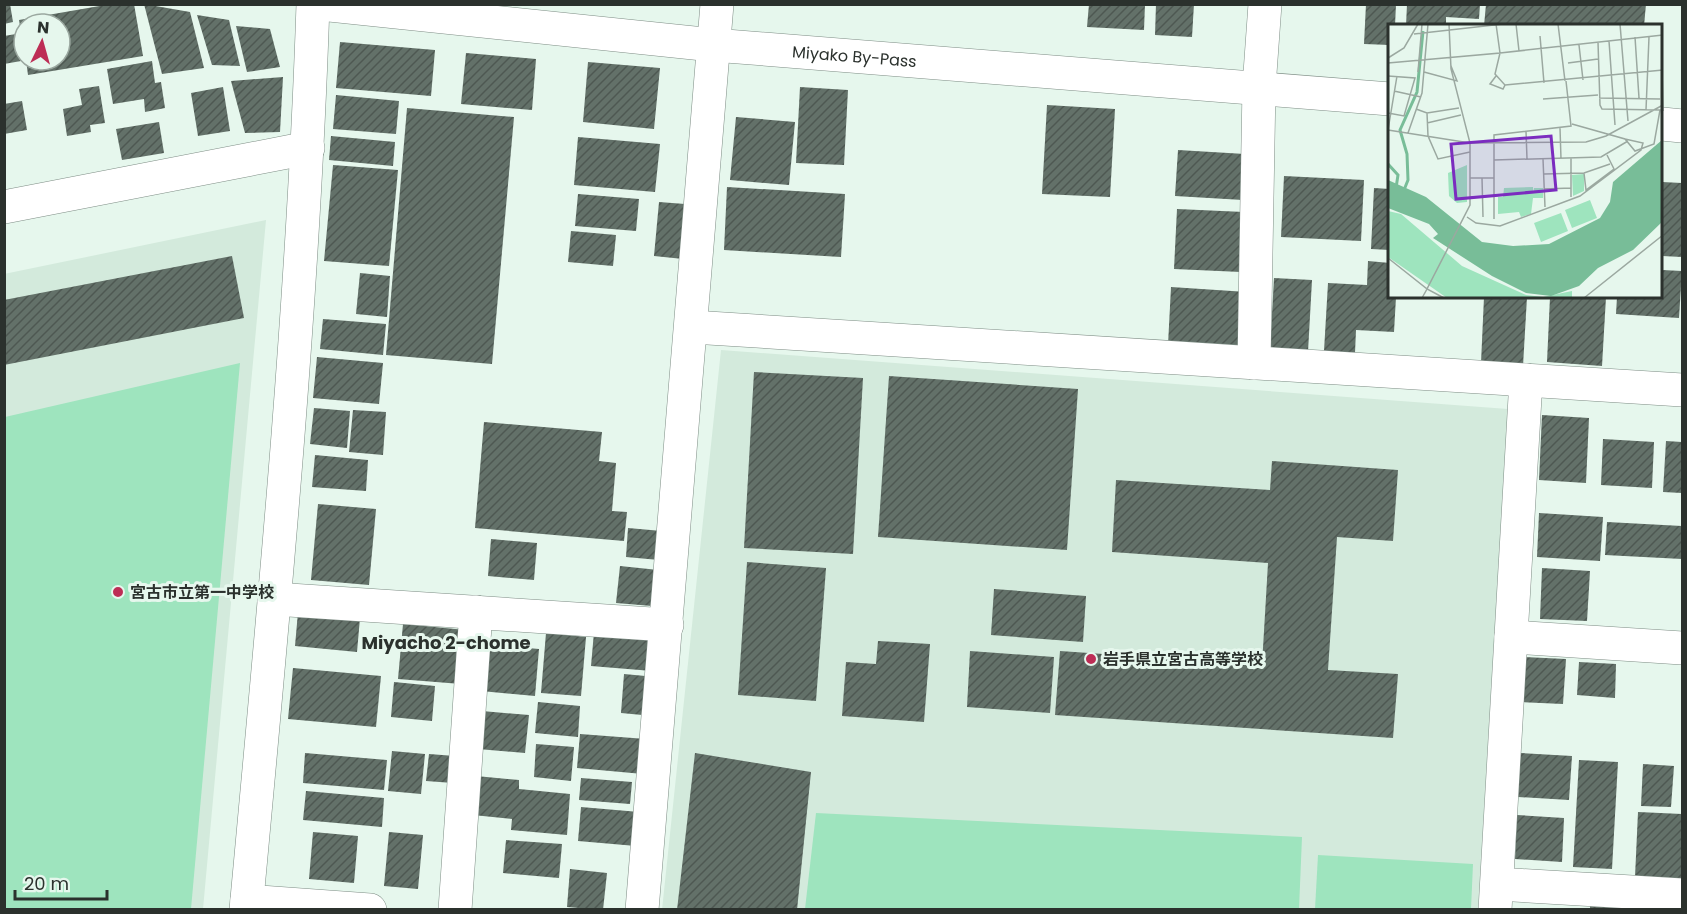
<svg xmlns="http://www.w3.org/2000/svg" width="1687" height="914" font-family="Poppins,'Noto Sans JP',sans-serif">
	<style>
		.built { fill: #d3eadc }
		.park { fill: #9ee4be }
		.building { fill: url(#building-hatch) }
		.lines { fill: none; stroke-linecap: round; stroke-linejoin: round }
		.minor-casing { stroke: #7e8d85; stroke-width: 34 }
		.highway-casing { stroke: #7e8d85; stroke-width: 34 }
		.minor { stroke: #fff; stroke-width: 33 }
		.highway { stroke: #fff; stroke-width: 33 }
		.poi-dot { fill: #bd2d55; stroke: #e6f7ed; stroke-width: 2 }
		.labels { text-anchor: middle; stroke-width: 6; stroke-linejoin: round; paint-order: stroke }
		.street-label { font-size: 16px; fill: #2b312d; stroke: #e6f7ed }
		.poi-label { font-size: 16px; font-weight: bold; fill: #2b312d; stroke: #e6f7ed; text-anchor: start }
		.neighbourhood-label { font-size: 18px; font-weight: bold; fill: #2b312d; stroke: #e6f7ed }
		.inset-river { fill: none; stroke: #78bd98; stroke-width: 3 }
		.inset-road { fill: none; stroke: #9ba8a0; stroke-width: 1.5 }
		.view { fill: #7b2cbf; fill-opacity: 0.15; stroke: #7b2cbf; stroke-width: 3 }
		.inset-edge { fill: none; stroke: #2b312d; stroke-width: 3 }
	</style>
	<defs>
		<pattern id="building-hatch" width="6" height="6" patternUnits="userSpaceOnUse" patternTransform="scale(1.5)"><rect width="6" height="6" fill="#637169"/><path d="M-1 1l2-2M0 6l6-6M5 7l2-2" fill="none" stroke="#4e5852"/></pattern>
	</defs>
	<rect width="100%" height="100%" fill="#e6f7ed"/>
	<!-- built -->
	<g class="built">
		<path d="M266,220l-63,689h-198l-1,-635z"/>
		<path d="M721,350l787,59 -30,500 -816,1z"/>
	</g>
	<!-- park -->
	<g class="park">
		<path d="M240,363l-49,546h-186v-492z"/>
		<path d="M816,813l486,24 -3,72h-494z"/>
		<path d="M1318,855l155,9 -2,45h-156z"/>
	</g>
	<!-- building -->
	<g class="building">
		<path d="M4,4h6l3,18 -9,2z"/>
		<path d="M111,4h23l9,52 -115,19 -2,-15h34v-36h-36l-1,20 -4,-24z"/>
		<path d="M144,4l46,8 14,56 -42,6z"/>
		<path d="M1089,4h56l-1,26 -57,-3z"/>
		<path d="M1156,4h38l-2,33 -37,-2z"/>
		<path d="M1366,4h30l-1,22h-5v19l-26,-1z"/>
		<path d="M1407,4h73l-1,15 -33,-2v9h-40z"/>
		<path d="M1486,4h160l-2,22h-160z"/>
		<path d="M197,15l32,5 11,46 -28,-1z"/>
		<path d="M236,26l34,3 10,38 -33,5z"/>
		<path d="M16,34l5,27 -17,3v-28z"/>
		<path d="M340,42l95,8 -4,46 -95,-8z"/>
		<path d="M466,53l70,6 -4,51 -71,-6z"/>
		<path d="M152,61l3,22 6,-1 4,26 -20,4 -1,-13 -31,5 -6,-35z"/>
		<path d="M588,62l72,6 -6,61 -71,-7z"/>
		<path d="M283,77l-3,55 -35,1 -14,-52z"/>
		<path d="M99,86l6,37 -15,2 1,7 -24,4 -4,-27 19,-4 -3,-16z"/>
		<path d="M223,87l7,44 -32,5 -7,-43z"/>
		<path d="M800,87l48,3 -4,75 -48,-2z"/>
		<path d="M336,95l63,6 -3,33 -63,-5z"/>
		<path d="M22,101l5,29 -23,4v-30z"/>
		<path d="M1047,105l68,4 -5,88 -68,-3z"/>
		<path d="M407,108l107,9 -22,247 -106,-9z"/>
		<path d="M736,117l59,5 -6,63 -59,-5z"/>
		<path d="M159,122l5,31 -42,7 -6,-31z"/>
		<path d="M331,136l64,6 -2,24 -64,-6z"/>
		<path d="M578,137l82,7 -5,48 -81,-7z"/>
		<path d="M1178,150l67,4 -2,46 -68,-4z"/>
		<path d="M333,165l65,5 -9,96 -65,-5z"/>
		<path d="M1284,176l80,4 -3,61 -80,-4z"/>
		<path d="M1662,182l20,1v74l-20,-1z"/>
		<path d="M727,187l118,7 -4,63 -117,-7z"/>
		<path d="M1374,188l16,1v61l-19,-1z"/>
		<path d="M578,194l61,5 -3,32 -61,-5z"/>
		<path d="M659,202l39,3 -5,55 -39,-4z"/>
		<path d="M1177,209l67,3 -3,60 -67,-3z"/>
		<path d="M571,231l45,4 -3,31 -45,-4z"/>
		<path d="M232,256l12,62 -240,47v-65z"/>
		<path d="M1368,261l22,2v34h6l-2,35 -38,-2 -1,23 -31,-2 4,-68 39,2z"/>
		<path d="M1662,270l20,1 -3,47 -63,-4 1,-17h45z"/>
		<path d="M360,273l30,3 -3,41 -31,-3z"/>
		<path d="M1274,278l38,2 -4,72 -38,-2z"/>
		<path d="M1171,287l76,5 -3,57 -76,-4z"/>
		<path d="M1484,297h43l-4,69 -42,-3z"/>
		<path d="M1550,297h56l-4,69 -55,-4z"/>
		<path d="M323,319l63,5 -3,31 -63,-6z"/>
		<path d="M317,357l66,6 -4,41 -66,-6z"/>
		<path d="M754,372l109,6 -10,176 -109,-6z"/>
		<path d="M889,376l189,13 -11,161 -189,-13z"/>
		<path d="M314,408l36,3 -3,37 -37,-4z"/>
		<path d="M353,410l33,2 -3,43 -34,-3z"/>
		<path d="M1542,415l47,3 -3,65 -47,-3z"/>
		<path d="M484,422l118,10 -3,29 17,2 -4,48 15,1 -3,29 -149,-13z"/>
		<path d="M1603,439l51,3 -2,46 -51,-3z"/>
		<path d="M1666,441l16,1v51l-19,-1z"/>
		<path d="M315,455l53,5 -2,31 -54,-4z"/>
		<path d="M1272,461l126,9 -5,71 -56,-4 -9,133 70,4 -5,64 -338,-23 5,-64 202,14 6,-102 -156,-11 4,-72 154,10z"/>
		<path d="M318,504l58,5 -7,76 -58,-5z"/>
		<path d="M1539,513l64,4 -3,44 -63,-4z"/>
		<path d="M1607,522l75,4v33l-77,-4z"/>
		<path d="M628,528l45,4 -3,29 -44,-4z"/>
		<path d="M491,539l46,4 -3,37 -46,-4z"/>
		<path d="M747,562l79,6 -10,133 -78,-6z"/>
		<path d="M620,566l48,5 -4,36 -48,-4z"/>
		<path d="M1542,568l48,3 -3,50 -47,-2z"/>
		<path d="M994,589l92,7 -3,46 -92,-7z"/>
		<path d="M298,612l62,6 -3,34 -62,-6z"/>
		<path d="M403,624l63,6 -5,54 -63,-5z"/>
		<path d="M594,632l61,5 -3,34 -61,-5z"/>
		<path d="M546,633l40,4 -5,59 -40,-3z"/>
		<path d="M878,641l52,3 -6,78 -82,-6 4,-54 30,2z"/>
		<path d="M485,644l54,5 -4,47 -54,-5z"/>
		<path d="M970,651l84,6 -4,56 -83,-6z"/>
		<path d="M1523,657l43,2 -3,45 -42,-2z"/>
		<path d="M1579,662l37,2 -1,34 -38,-3z"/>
		<path d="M293,668l88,8 -5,51 -88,-8z"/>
		<path d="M624,674l32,3 -3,39 -32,-3z"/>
		<path d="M394,682l41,4 -3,35 -41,-4z"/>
		<path d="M538,702l42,4 -2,31 -43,-4z"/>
		<path d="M482,711l47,4 -4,38 -47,-4z"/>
		<path d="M580,734l66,5 -3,35 -66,-6z"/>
		<path d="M536,744l38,3 -3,34 -37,-4z"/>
		<path d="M392,751l33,3 -4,40 -33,-3z"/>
		<path d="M305,753l82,7 -3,30 -81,-7z"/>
		<path d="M695,753l116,19 -14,138h-120z"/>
		<path d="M1520,753l52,3 -3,44 -51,-3z"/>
		<path d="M429,754l26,2 -2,27 -27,-2z"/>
		<path d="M1579,760l39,2 -6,107 -39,-2z"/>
		<path d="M1643,764l31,2 -3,41 -30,-1z"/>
		<path d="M476,776l43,4v9l51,5 -3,41 -56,-5 1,-11 -39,-4z"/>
		<path d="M581,778l51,4 -2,22 -51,-4z"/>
		<path d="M306,791l78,7 -2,29 -79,-7z"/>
		<path d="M581,807l58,5 -3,34 -58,-5z"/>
		<path d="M1638,812l44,2v66l-47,-3z"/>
		<path d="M1517,815l47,3 -2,44 -47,-3z"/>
		<path d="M313,832l45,4 -4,47 -45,-4z"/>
		<path d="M389,832l34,3 -5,54 -34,-3z"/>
		<path d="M506,840l56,4 -3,34 -56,-5z"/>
		<path d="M570,869l37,4 -4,37 -36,-3z"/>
		<path d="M1590,902l58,3v5h-58z"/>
	</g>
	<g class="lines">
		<defs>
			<g id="minor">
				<path d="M4,207l304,-59"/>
				<path d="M692,327l990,63"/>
				<path d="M1254,363l5,-276 6,-83"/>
				<path d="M274,599l393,26"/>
				<path d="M1511,637l171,11"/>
				<path d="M1497,884l185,11"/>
				<path d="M247,901l123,9"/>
				<path d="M246,910c28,-302 57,-603 67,-906"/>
				<path d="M455,910l21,-298"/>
				<path d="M642,910l75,-906"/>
				<path d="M1495,910l31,-530"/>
			</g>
			<g id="highway">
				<path id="s1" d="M320,4l393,41 677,54"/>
				<path d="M1662,124l20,2"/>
			</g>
		</defs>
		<!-- minor casing -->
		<use href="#minor" class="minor-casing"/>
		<!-- highway casing -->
		<use href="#highway" class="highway-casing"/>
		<!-- minor -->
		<use href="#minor" class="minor"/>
		<!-- highway -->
		<use href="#highway" class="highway"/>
	</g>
	<!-- markers -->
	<g class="poi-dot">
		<circle cx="118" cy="592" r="6"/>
		<circle cx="1091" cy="659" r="6"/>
	</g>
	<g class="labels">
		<!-- street labels -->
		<g class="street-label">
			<text dy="6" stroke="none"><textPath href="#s1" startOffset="537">Miyako By-Pass</textPath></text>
		</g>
		<!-- poi labels -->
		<g class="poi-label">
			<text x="130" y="598">宮古市立第一中学校</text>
			<text x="1103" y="665">岩手県立宮古高等学校</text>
		</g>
		<!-- neighbourhood labels -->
		<g class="neighbourhood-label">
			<text x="446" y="649">Miyacho 2-chome</text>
		</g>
	</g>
	<!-- overview -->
	<g transform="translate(1388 24)">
		<rect width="274" height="274" fill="#e6f7ed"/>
		<path d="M79,141v37l-10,1 -8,-7 -1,-23zM196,150v17l-11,5 -1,-21zM145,163v6l1,-5h9v10h-10l-2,16 -10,3 -2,-5 -21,2v-17h5l1,-9zM202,176l7,18 -25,10 -7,-18zM0,187l13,3 61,52 64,29 17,2 29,-6v7h-125l-59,-41zM173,189l7,18 -27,11 -7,-19z" fill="#9ee4be"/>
		<path d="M274,116v82l-29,28 -35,18 -19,18 -28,10 -25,-3 -34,-17 -59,-38 5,-4 -9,-10 -41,-16v-28l38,17 56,45 31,4 36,-2 51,-26 10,-16 3,-20z" fill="#78bd98"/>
		<path class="inset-river" d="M0,140l10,11 -2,13M16,166l4,-10 -1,-26 -7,-24 17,-38 6,-61"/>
		<path class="inset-road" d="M128,0l3,27M170,0l7,57M232,0l8,97M26,10l89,-10M152,12l4,47M247,13l4,61M221,17l6,84M191,21l4,35M112,29l163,-18M0,34l16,-10 14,-24M0,39l112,-10 -4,-29M180,39l30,-4M274,45l1,42M30,48l4,-48M36,48l33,9 -6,-15M0,52l27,2 -11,38 -16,-3M108,52l-6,8 13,5 2,-4 -10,-11 5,-21M117,61l158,-15M6,67l27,6M211,74l61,1M155,75l55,-4M28,85l11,4 32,-5M258,86l3,-73M39,89l1,23 10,23 32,-7M39,99l34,-8M184,100l53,15 10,12 19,-7 6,-34 -58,-1 -2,-4 -2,-63M172,104l1,31M0,106l9,-54M0,106l82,13 116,-1 20,-6 57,-31M138,107l1,28M20,109l14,-40 6,-69M183,134v39M155,135l2,48M106,136l107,-3 27,-16M196,149l2,17 28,-21 -7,-14M156,150l40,-1 26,-9M82,154h24M94,154l1,39M156,165l27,-1M82,173l24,-1M79,193l9,6 24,3 80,-30 61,-46 2,-7 -18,-4M106,195v-84l77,-9 -5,-45M0,234l39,31 -5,9M56,274l-17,-9 43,-84v-62l-19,-74 -2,-45M196,274l79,-63"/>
		<path class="view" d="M163,112l5,54 -100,9 -5,-55z"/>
		<rect width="274" height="274" class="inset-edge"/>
	</g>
	<!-- border -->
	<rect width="1687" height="914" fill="none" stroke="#2b312d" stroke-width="12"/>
	<!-- north arrow -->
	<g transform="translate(42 42) rotate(5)"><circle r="28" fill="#e6f7ed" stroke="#9ba8a0" stroke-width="1.5"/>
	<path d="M0-4.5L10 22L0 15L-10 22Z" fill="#bd2d55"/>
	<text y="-9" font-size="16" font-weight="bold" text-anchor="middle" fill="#2b312d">N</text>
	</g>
	<!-- scale -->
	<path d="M15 890v9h92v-9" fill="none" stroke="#2b312d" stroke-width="3"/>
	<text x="24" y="890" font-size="18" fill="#2b312d" stroke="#e6f7ed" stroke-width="4.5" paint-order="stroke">20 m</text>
</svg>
